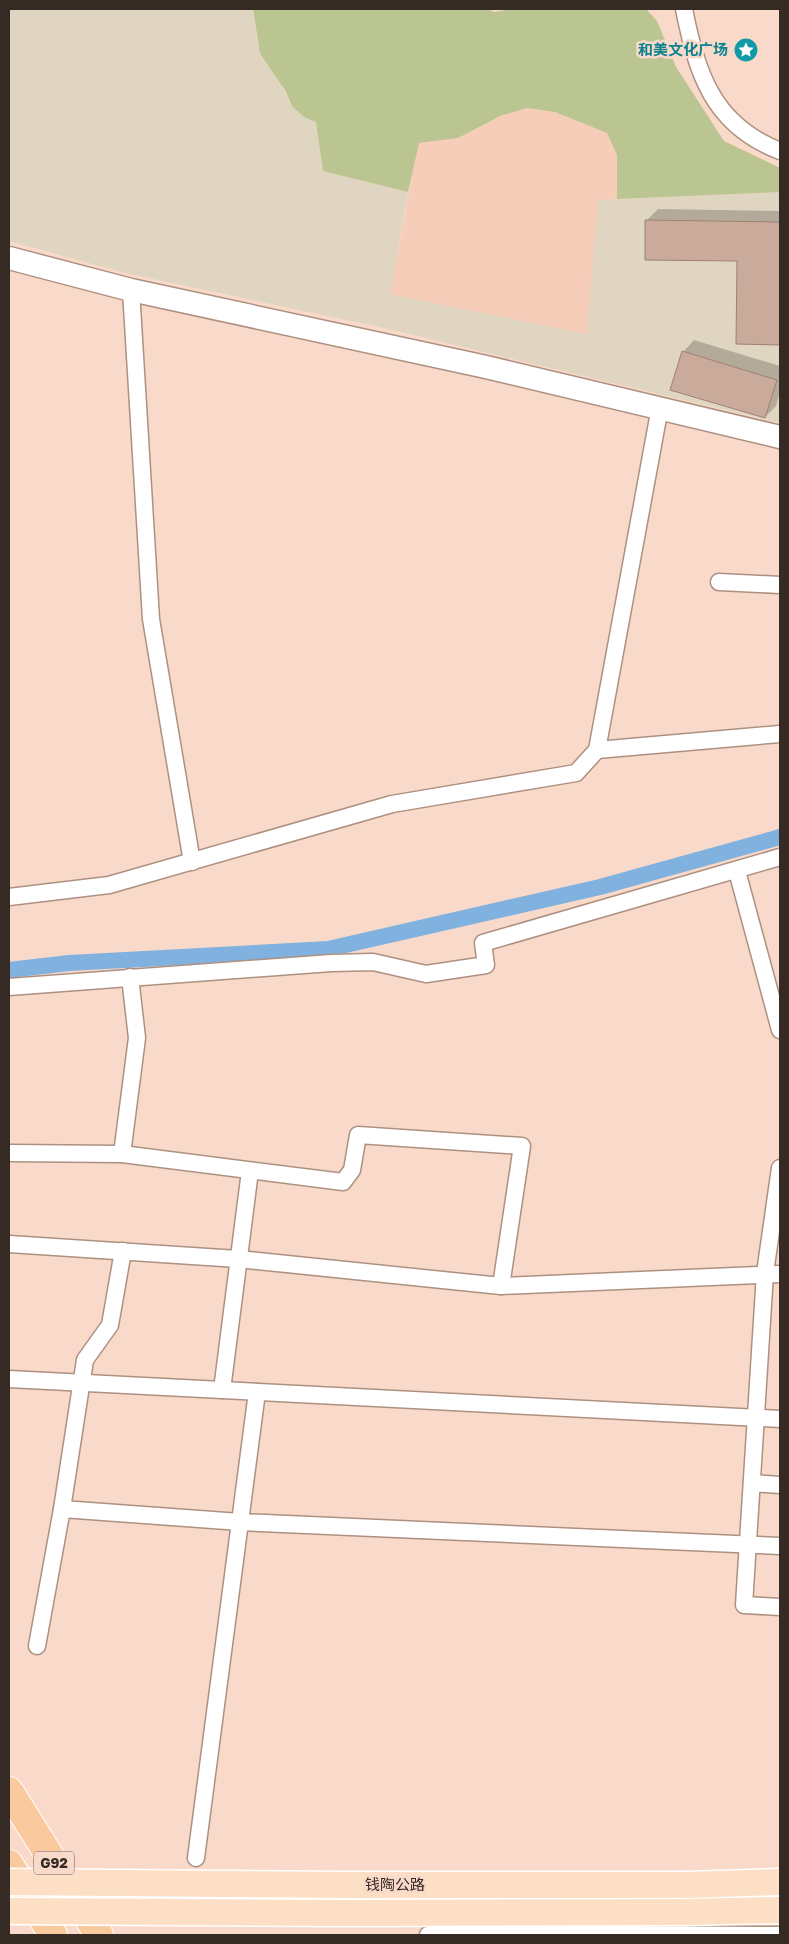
<svg xmlns="http://www.w3.org/2000/svg" width="789" height="1944" font-family="'Golos Text','Noto Sans SC',sans-serif">
	<style>
		.commercial { fill: #e0d5c1 }
		.built { fill: #f5cdb9 }
		.green { fill: #bac591 }
		.shadow { fill: #0003 }
		.lines { fill: none; stroke-linecap: round; stroke-linejoin: round }
		.canal { stroke: #81b2df; stroke-width: 16 }
		.building { fill: #c9aa9b; stroke: #9f8173 }
		.street-casing { stroke: #ae9081; stroke-width: 19 }
		.secondary-casing { stroke: #ae9081; stroke-width: 25 }
		.primary-casing { stroke: #fff; stroke-width: 29 }
		.highway-casing { stroke: #fff; stroke-width: 30 }
		.street { stroke: #fff; stroke-width: 16 }
		.secondary { stroke: #fff; stroke-width: 22 }
		.primary { stroke: #fcdfc5; stroke-width: 26 }
		.highway { stroke: #faca9e; stroke-width: 28 }
		.primary-bridge-casing { stroke: #fff; stroke-width: 29; stroke-linecap: butt }
		.primary-bridge { stroke: #fcdfc5; stroke-width: 26 }
		.labels { text-anchor: middle; stroke-width: 5; stroke-linejoin: round; paint-order: stroke }
		.shield { fill: #f9d9c9; stroke: #705e56; stroke-width: 1 }
		.shield-label { font-size: 14px; font-weight: bold; fill: #362a24 }
		.culture-label { font-size: 15px; font-weight: bold; fill: #0d838f; stroke: #f9d9c9; text-anchor: end }
		.street-label { font-size: 15px; fill: #362a24; stroke: #f9d9c9 }
	</style>
	<rect width="100%" height="100%" fill="#f9d9c9"/>
	<!-- commercial -->
	<path class="commercial" d="M9,9h244l5,34 34,63 24,16 7,49 85,21 -18,102 196,40 12,-134 182,-8v231l-396,-95 -259,-55 -116,-32z"/>
	<!-- built -->
	<path class="built" d="M527,108l28,4 52,21 10,22v44l-19,1 -11,134 -197,-40 28,-151 27,-4 55,-23z"/>
	<!-- green -->
	<path class="green" d="M253,9h235l6,3 20,-3h132l11,12 19,46 48,74 56,27v24l-163,7v-44l-10,-22 -52,-21 -28,-4 -27,8 -42,22 -39,5 -11,49 -85,-21 -7,-49 -12,-5 -12,-11 -6,-14 -26,-39z"/>
	<!-- shadow -->
	<g class="shadow">
		<path d="M658,209l122,2v132h-43l1,-83 -92,-39z"/>
		<path d="M694,340l86,26v26l-4,14 -11,11 -82,-65z"/>
	</g>
	<g class="lines">
		<!-- canal -->
		<path class="canal" d="M9,970l60,-7 259,-14 272,-62 180,-50"/>
	</g>
	<!-- building -->
	<g class="building">
		<path d="M645,220l135,2v123l-44,-1 1,-83 -92,-1z"/>
		<path d="M682,351l95,29 -12,38 -95,-28z"/>
	</g>
	<g class="lines">
		<defs>
			<g id="street">
				<path d="M684,9c13,65 29,116 96,142"/>
				<path d="M131,290l20,329 41,243"/>
				<path d="M719,582l61,3"/>
				<path d="M597,750l183,-16"/>
				<path d="M737,871l43,159"/>
				<path d="M9,897l100,-12 283,-81 184,-31 21,-23 63,-343"/>
				<path d="M9,987l322,-24 42,-1 53,12 60,-9 -3,-22 297,-86"/>
				<path d="M9,1153l113,1 221,28 9,-12 6,-35 164,11 -21,140"/>
				<path d="M122,1154l15,-116 -7,-61"/>
				<path d="M780,1168l-15,105 -21,332 36,2"/>
				<path d="M9,1244l229,15 263,27 279,-12"/>
				<path d="M9,1379l771,40"/>
				<path d="M222,1390l28,-219"/>
				<path d="M752,1483l28,2"/>
				<path d="M62,1509l178,13 540,24"/>
				<path d="M37,1646l25,-137 23,-149 25,-35 13,-74"/>
				<path d="M196,1858l61,-466"/>
				<path d="M428,1935l18,-2 334,2"/>
			</g>
			<path id="secondary" d="M9,258l122,32 355,77 294,70"/>
			<g id="primary">
				<path d="M686,1885l94,-3"/>
				<path d="M684,1912l96,-2"/>
			</g>
			<g id="highway">
				<path d="M9,1791l90,144"/>
				<path d="M9,1864l44,71"/>
			</g>
		</defs>
		<!-- street casing -->
		<use href="#street" class="street-casing"/>
		<!-- secondary casing -->
		<use href="#secondary" class="secondary-casing"/>
		<!-- primary casing -->
		<use href="#primary" class="primary-casing"/>
		<!-- highway casing -->
		<use href="#highway" class="highway-casing"/>
		<!-- street -->
		<use href="#street" class="street"/>
		<!-- secondary -->
		<use href="#secondary" class="secondary"/>
		<!-- primary -->
		<use href="#primary" class="primary"/>
		<!-- highway -->
		<use href="#highway" class="highway"/>
		<defs>
			<g id="primary-bridge">
				<path d="M9,1882l344,3h333"/>
				<path d="M9,1911l337,2 338,-1"/>
			</g>
		</defs>
		<!-- primary-bridge casing -->
		<use href="#primary-bridge" class="primary-bridge-casing"/>
		<!-- primary-bridge -->
		<use href="#primary-bridge" class="primary-bridge"/>
	</g>
	<!-- icons -->
	<defs>
		<symbol id="sight-disc" viewBox="-11 -11 22 22"><circle r="9.5" fill="#0f9aa8" stroke="#f9d9c9"/><path d="M0-6L1.8-2.2L6-1.7L2.9 1.2L3.7 5.4L0 3.3L-3.7 5.4L-2.9 1.2L-6-1.7L-1.8-2.2Z" fill="#fff"/></symbol>
	</defs>
	<g fill-rule="evenodd">
		<use href="#sight-disc" x="732" y="36" width="28" height="28"/>
	</g>
	<g class="labels">
		<!-- shield labels -->
		<rect class="shield" x="34" y="1851.5" width="40" height="23" rx="4"/>
		<g class="shield-label">
			<text x="54" y="1868">G92</text>
		</g>
		<!-- culture labels -->
		<g class="culture-label">
			<text x="728" y="55">和美文化广场</text>
		</g>
		<!-- street labels -->
		<g class="street-label">
			<text x="395" y="1890">钱陶公路</text>
		</g>
	</g>
	<!-- border -->
	<rect width="789" height="1944" fill="none" stroke="#362a24" stroke-width="20"/>
</svg>
